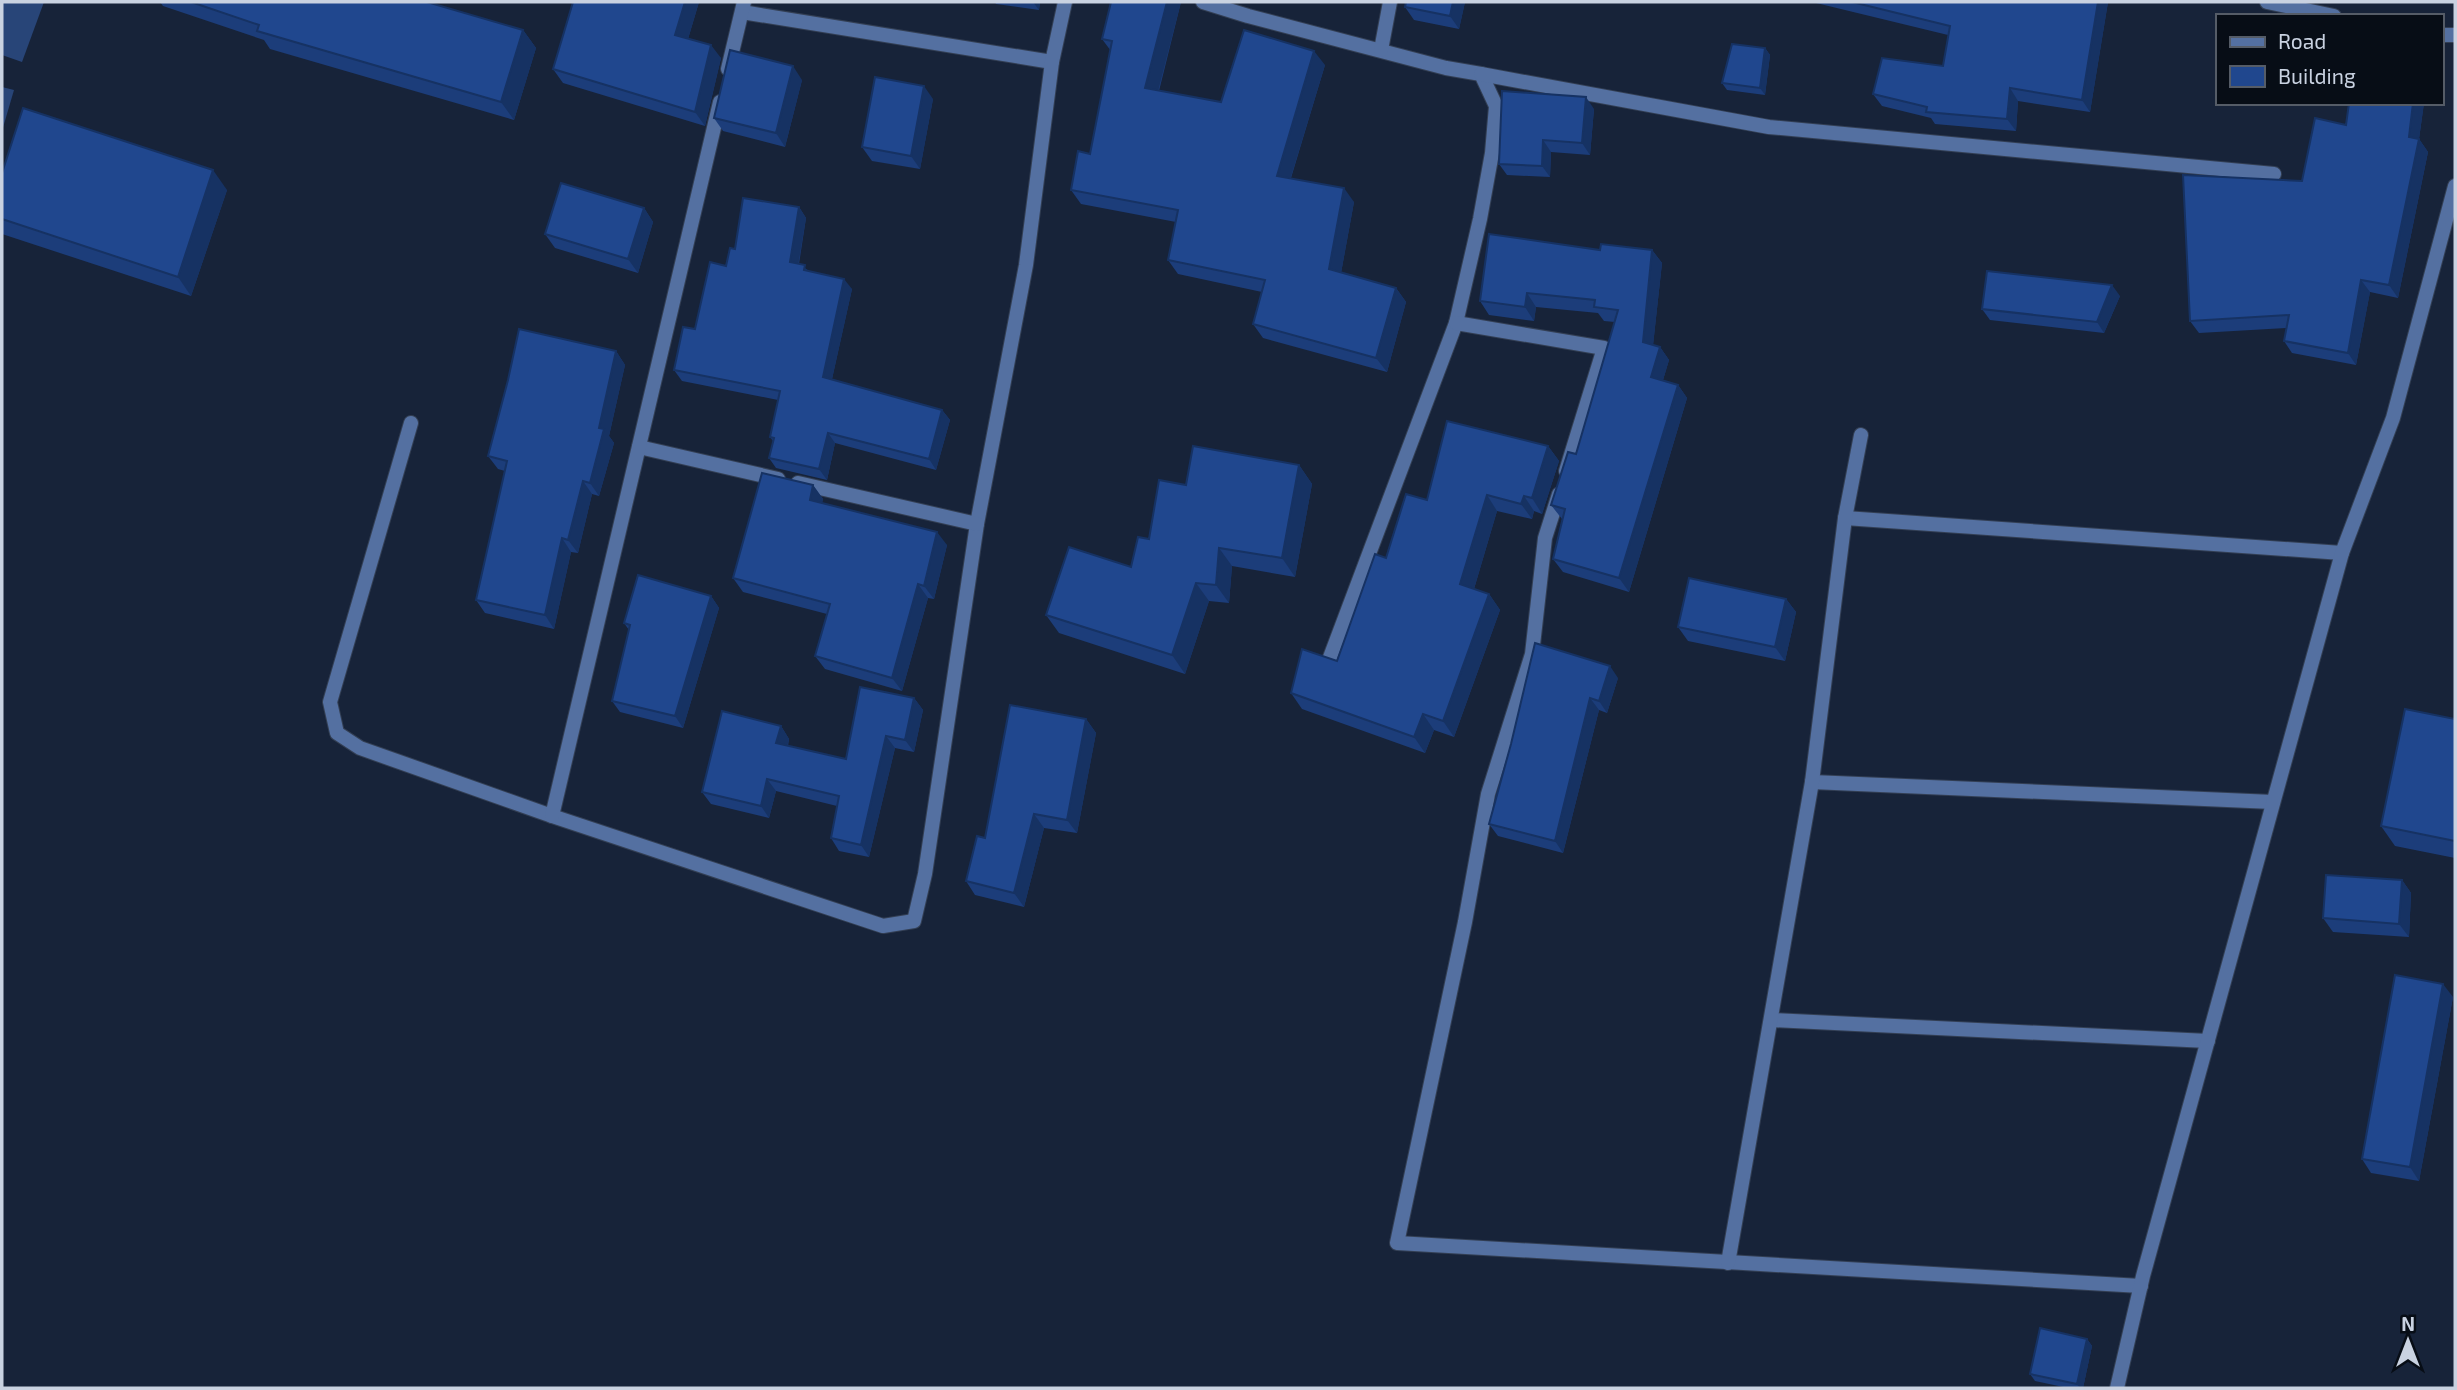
<svg xmlns="http://www.w3.org/2000/svg" width="2457" height="1390" font-family="'Exo 2',sans-serif">
	<style>
		.green { fill: #284578 }
		.lines { fill: none; stroke-linecap: round; stroke-linejoin: round }
		.minor-casing { stroke: #333f54; stroke-width: 16 }
		.minor { stroke: #5470a1; stroke-width: 14 }
		.wall { fill: #1c3d7a }
		.shaded-wall { fill: #163263 }
		.building { fill: #20478e; stroke: #163263; stroke-width: 2 }
	</style>
	<rect width="100%" height="100%" fill="#172339"/>
	<!-- green -->
	<g class="green">
		<path d="M2,2h42l-22,60 -20,-7z"/>
		<path d="M2,87l12,3 -12,41z"/>
	</g>
	<g class="lines">
		<defs>
			<g id="minor">
				<path d="M1203,2l45,14 198,52 35,6 15,32 -4,47 -12,66 -24,104 -127,337"/>
				<path d="M2267,2l67,14"/>
				<path d="M742,12l310,50"/>
				<path d="M2441,35h14"/>
				<path d="M1381,50l9,-48"/>
				<path d="M728,69l16,-67"/>
				<path d="M1481,74l288,53 505,47"/>
				<path d="M1456,323l148,25 -38,123"/>
				<path d="M411,423l-81,279 7,31 23,15 192,68 331,110 31,-5 11,-47 52,-350 49,-259 26,-203 13,-60"/>
				<path d="M639,447l139,32"/>
				<path d="M798,483l179,41"/>
				<path d="M1559,494l-14,44 -13,116 -44,140 -23,128 -68,321 744,43"/>
				<path d="M1845,518l497,35"/>
				<path d="M1812,782l461,20"/>
				<path d="M552,816l168,-714"/>
				<path d="M1771,1020l437,21"/>
				<path d="M1728,1263l84,-481 33,-264 16,-83"/>
				<path d="M2117,1388l26,-112 199,-723 51,-135 62,-232"/>
			</g>
		</defs>
		<!-- minor casing -->
		<use href="#minor" class="minor-casing"/>
		<!-- minor -->
		<use href="#minor" class="minor"/>
	</g>
	<!-- wall -->
	<g class="wall">
		<path d="M160,2h267l96,28 13,18 -22,72 -244,-71 -6,-9 -101,-34z"/>
		<path d="M699,2l-11,37 33,19 -16,68 -142,-43 -10,-14z"/>
		<path d="M995,2h45l-1,8 -43,-6z"/>
		<path d="M1181,2l-22,89 62,11 104,-37 -34,113 63,24 -13,71 55,15 10,14 -19,70 -124,-34 -10,-14 9,-32 -84,-18 -10,-14 8,-38 -95,-18 -10,-14 19,-36 21,-103 -9,-12z"/>
		<path d="M1406,2h59l-6,27 -45,-9 -9,-13z"/>
		<path d="M1812,2h296l-18,110 -72,-11 -2,30 -81,-7 -4,-6 -49,-12 -9,-12 70,-28 5,-31z"/>
		<path d="M1765,48l5,7 -5,40 -38,-5 -5,-7z"/>
		<path d="M802,80l-17,67 -62,-16 -9,-13z"/>
		<path d="M933,99l-13,70 -48,-8 -10,-14z"/>
		<path d="M2424,103l-5,36 9,13 -30,146 -28,-6 -14,73 -64,-12 -8,-12 2,-13 -87,5 -9,-12 156,-196z"/>
		<path d="M1594,109l-4,46 -39,-3 -1,25 -43,-2 -8,-11z"/>
		<path d="M2,173l225,17 -36,106 -189,-62z"/>
		<path d="M799,207l7,11 -7,46 10,7 43,18 -20,90 110,31 8,10 -14,50 -101,-27 -8,37 -51,-12 -7,-10 4,-17 -3,-4 8,-37 -96,-19 -8,-11 61,-121z"/>
		<path d="M644,208l9,14 -15,51 -83,-25 -10,-14z"/>
		<path d="M1600,250h52l10,13 -9,82 7,2 9,13 -6,20 15,5 9,13 -58,194 -66,-20 -10,-13 9,-40 -11,-14 25,-51 39,-132 -11,-1 -6,-8 -62,-6 -2,14 -45,-6 -9,-14z"/>
		<path d="M2120,296l-16,37 -114,-13 -8,-11z"/>
		<path d="M616,351l9,14 -16,71 5,7 -15,53 -7,-2 -14,59 -7,-1 -17,77 -69,-16 -9,-13 29,-129 -7,-2 -10,-13z"/>
		<path d="M1548,446l11,15 -17,53 -8,-3 -2,8 -35,-8 -23,78 15,5 11,16 -46,127 -20,-7 -9,23 -123,-44 -11,-16 46,-32 49,-103 41,-58z"/>
		<path d="M1299,465l13,19 -17,93 -63,-11 -3,37 -20,-2 -24,73 -126,-41 -13,-18 85,-48 55,-82z"/>
		<path d="M813,485l10,14 -1,4 125,42 -13,54 -6,-1 -26,93 -77,-22 -10,-13 12,-42 -84,-22 -10,-14z"/>
		<path d="M711,596l8,12 -36,120 -63,-16 -8,-11 17,-71 -5,-7z"/>
		<path d="M1786,599l10,13 -11,49 -97,-20 -10,-14z"/>
		<path d="M1618,678l-11,35 -8,-3 -36,143 -65,-17 -9,-12 22,-80z"/>
		<path d="M914,698l9,12 -9,42 -19,-4 -26,109 -30,-6 -8,-13 6,-32 -61,-15 -7,27 -58,-14 -9,-12 79,-66 8,13 -1,7 58,13z"/>
		<path d="M1086,719l10,14 -19,100 -33,-5 -20,79 -49,-12 -9,-14 19,-43z"/>
		<path d="M2455,719v139l-60,-12 -14,-20z"/>
		<path d="M2402,880l9,13 -2,44 -76,-5 -10,-14z"/>
		<path d="M2453,997l-34,184 -48,-8 -9,-14z"/>
		<path d="M2087,1339l5,7 -9,42h-15l-33,-7 -5,-7z"/>
	</g>
	<!-- shaded-wall -->
	<g class="shaded-wall">
		<path d="M685,2h14l-14,47 -10,-14z"/>
		<path d="M1033,2h7l-1,8z"/>
		<path d="M1167,2h14l-26,101 -10,-15z"/>
		<path d="M1453,2h12l-6,27 -9,-13z"/>
		<path d="M2098,2h10l-18,110 -8,-12z"/>
		<path d="M523,30l13,18 -22,72 -13,-18z"/>
		<path d="M711,45l10,13 -16,68 -10,-14z"/>
		<path d="M1765,48l5,7 -5,40 -5,-7z"/>
		<path d="M1314,51l11,14 -38,125 -10,-14z"/>
		<path d="M793,66l9,14 -17,67 -9,-14z"/>
		<path d="M924,86l9,13 -13,70 -9,-13z"/>
		<path d="M2010,88l8,13 -2,30 -9,-12z"/>
		<path d="M1586,97l8,12 -4,46 -8,-12z"/>
		<path d="M2413,103h11l-6,43 1,-7 9,13 -30,146 -9,-13z"/>
		<path d="M1543,140l8,12 -1,25 -8,-11z"/>
		<path d="M213,170l14,20 -36,106 -13,-19z"/>
		<path d="M1344,188l10,14 -15,82 -10,-15z"/>
		<path d="M799,207l7,11 -9,54 -7,-10z"/>
		<path d="M644,208l9,14 -15,51 -10,-14z"/>
		<path d="M1652,250l10,13 -10,92 -9,-13z"/>
		<path d="M844,279l8,10 -22,99 -7,-11z"/>
		<path d="M2361,280l9,12 -14,73 -8,-12z"/>
		<path d="M2112,285l8,11 -16,37 -7,-11z"/>
		<path d="M1396,288l10,14 -19,70 -11,-14z"/>
		<path d="M1527,293l9,14 -2,14 -9,-14z"/>
		<path d="M1660,347l9,13 -9,30 -9,-13z"/>
		<path d="M616,351l9,14 -16,71 5,7 -15,53 -9,-13 9,-55z"/>
		<path d="M1678,385l9,13 -58,194 -10,-14z"/>
		<path d="M942,410l8,10 -14,50 -7,-11z"/>
		<path d="M828,433l7,10 -8,37 -8,-11z"/>
		<path d="M1548,446l11,15 -17,53 -10,-16z"/>
		<path d="M1299,465l13,19 -17,93 -13,-19z"/>
		<path d="M583,481l9,13 -14,59 -10,-13z"/>
		<path d="M813,485l10,14 -4,14 -9,-13z"/>
		<path d="M1487,495l10,16 -26,88 -11,-15z"/>
		<path d="M1524,496l10,15 -2,8 -11,-15z"/>
		<path d="M937,532l10,13 -13,54 -10,-13z"/>
		<path d="M562,538l9,14 -17,77 -9,-14z"/>
		<path d="M1219,548l13,18 -3,37 -13,-18z"/>
		<path d="M1196,583l13,18 -24,73 -13,-19z"/>
		<path d="M918,584l10,14 -26,93 -10,-13z"/>
		<path d="M1489,594l11,16 -46,127 -11,-16z"/>
		<path d="M711,596l8,12 -36,120 -8,-12z"/>
		<path d="M1786,599l10,13 -11,49 -10,-14z"/>
		<path d="M1610,666l8,12 -11,35 -8,-12z"/>
		<path d="M914,698l9,12 -9,42 -9,-12z"/>
		<path d="M1590,698l9,12 -36,143 -8,-12z"/>
		<path d="M1423,714l11,16 -9,23 -11,-16z"/>
		<path d="M1086,719l10,14 -19,100 -10,-13z"/>
		<path d="M781,726l8,13 -4,16 -9,-12z"/>
		<path d="M886,736l9,12 -26,109 -8,-12z"/>
		<path d="M767,779l9,12 -7,27 -8,-12z"/>
		<path d="M1034,814l10,14 -20,79 -10,-14z"/>
		<path d="M2402,880l9,13 -2,44 -10,-13z"/>
		<path d="M2443,984l10,13 -34,184 -9,-14z"/>
		<path d="M2087,1339l5,7 -9,42h-3l-3,-4z"/>
	</g>
	<!-- building -->
	<g class="building">
		<path d="M191,2h236l96,28 -22,72 -244,-71 2,-6z"/>
		<path d="M573,2h112l-10,33 36,10 -16,67 -142,-43z"/>
		<path d="M1111,2h56l-22,86 76,14 23,-72 70,21 -37,125 67,12 -15,81 67,19 -20,70 -123,-34 12,-44 -97,-20 10,-50 -107,-20 7,-39 12,3 22,-113 -10,-2z"/>
		<path d="M1406,2h47l-3,14 -45,-9z"/>
		<path d="M1852,2h246l-16,98 -72,-12 -3,31 -81,-7 1,-5 -54,-13 9,-36 61,8 7,-40z"/>
		<path d="M1732,44l33,4 -5,40 -38,-5z"/>
		<path d="M730,50l63,16 -17,67 -62,-15z"/>
		<path d="M875,77l49,9 -13,70 -49,-9z"/>
		<path d="M1502,91l84,6 -4,46 -39,-3 -1,26 -43,-2z"/>
		<path d="M2349,103h64l-4,34 10,2 -30,146 -28,-5 -13,73 -64,-12 5,-26 -99,6 -7,-146 119,6 13,-63 31,7z"/>
		<path d="M23,108l190,62 -35,107 -176,-58v-46z"/>
		<path d="M561,183l83,25 -16,51 -83,-25z"/>
		<path d="M743,198l56,9 -9,55 15,3 -1,5 40,9 -21,98 119,33 -13,49 -101,-26 -9,36 -50,-11 5,-20 -4,-1 10,-46 -106,-21 9,-43 12,2 15,-67 16,4 4,-18 5,1z"/>
		<path d="M1489,234l111,16 1,-6 51,6 -9,92 17,5 -9,30 27,8 -59,193 -66,-19 12,-50 -14,-4 17,-53 8,2 42,-144 -24,-3 1,-7 -68,-7 -2,14 -45,-6z"/>
		<path d="M1987,271l125,14 -15,37 -115,-13z"/>
		<path d="M519,329l97,22 -17,77 5,1 -14,54 -7,-2 -15,59 -6,-2 -17,77 -69,-15 31,-139 -19,-5 20,-76z"/>
		<path d="M1447,421l101,25 -16,52 -8,-2 -3,8 -34,-9 -27,89 29,10 -46,127 -20,-7 -9,23 -123,-44 11,-44 35,12 38,-107 11,4 20,-64 21,6z"/>
		<path d="M1193,446l106,19 -17,93 -63,-10 -3,37 -20,-2 -24,72 -126,-40 23,-68 62,20 7,-30 11,2 10,-59 27,5z"/>
		<path d="M762,473l51,12 -3,15 127,32 -13,54 -6,-2 -26,94 -77,-22 15,-52 -97,-26z"/>
		<path d="M638,575l73,21 -36,120 -63,-15 18,-76 -6,-2z"/>
		<path d="M1689,578l97,21 -11,48 -97,-20z"/>
		<path d="M1535,643l75,23 -11,35 -9,-3 -35,143 -66,-17 22,-80z"/>
		<path d="M860,687l54,11 -9,42 -19,-4 -25,109 -30,-7 8,-42 -72,-17 -6,27 -59,-14 20,-81 59,15 -5,17 70,16z"/>
		<path d="M1010,705l76,14 -19,101 -33,-6 -20,79 -48,-12 11,-45 8,2z"/>
		<path d="M2405,709l50,10v122l-74,-15z"/>
		<path d="M2326,875l76,5 -3,44 -76,-6z"/>
		<path d="M2395,975l48,9 -33,183 -48,-8z"/>
		<path d="M2040,1328l47,11 -10,45 -47,-10z"/>
	</g>
	<!-- border -->
	<rect width="2457" height="1390" fill="none" stroke="#c9d2e1" stroke-width="7"/>
	<!-- legend -->
	<rect x="2216" y="14" width="228" height="91" fill="#070d16" stroke="#555c67" stroke-width="2"/>
	<rect x="2230" y="37" width="35" height="10" fill="#5470a1" stroke="#555c67" stroke-width="2"/>
	<text x="2278" y="49" font-size="21" fill="#c9d2e1">Road</text>
	<rect x="2230" y="66" width="35" height="21" fill="#20478e" stroke="#555c67" stroke-width="2"/>
	<text x="2278" y="84" font-size="21" fill="#c9d2e1">Building</text>
	<!-- north arrow -->
	<g transform="translate(2408 1341)" stroke="#070d16" stroke-width="5" paint-order="stroke">
	<path d="M0-5L12 26L0 18L-12 26Z" fill="#c9d2e1"/>
	<text y="-10" font-size="19" font-weight="bold" text-anchor="middle" fill="#c9d2e1">N</text>
	</g>
</svg>
